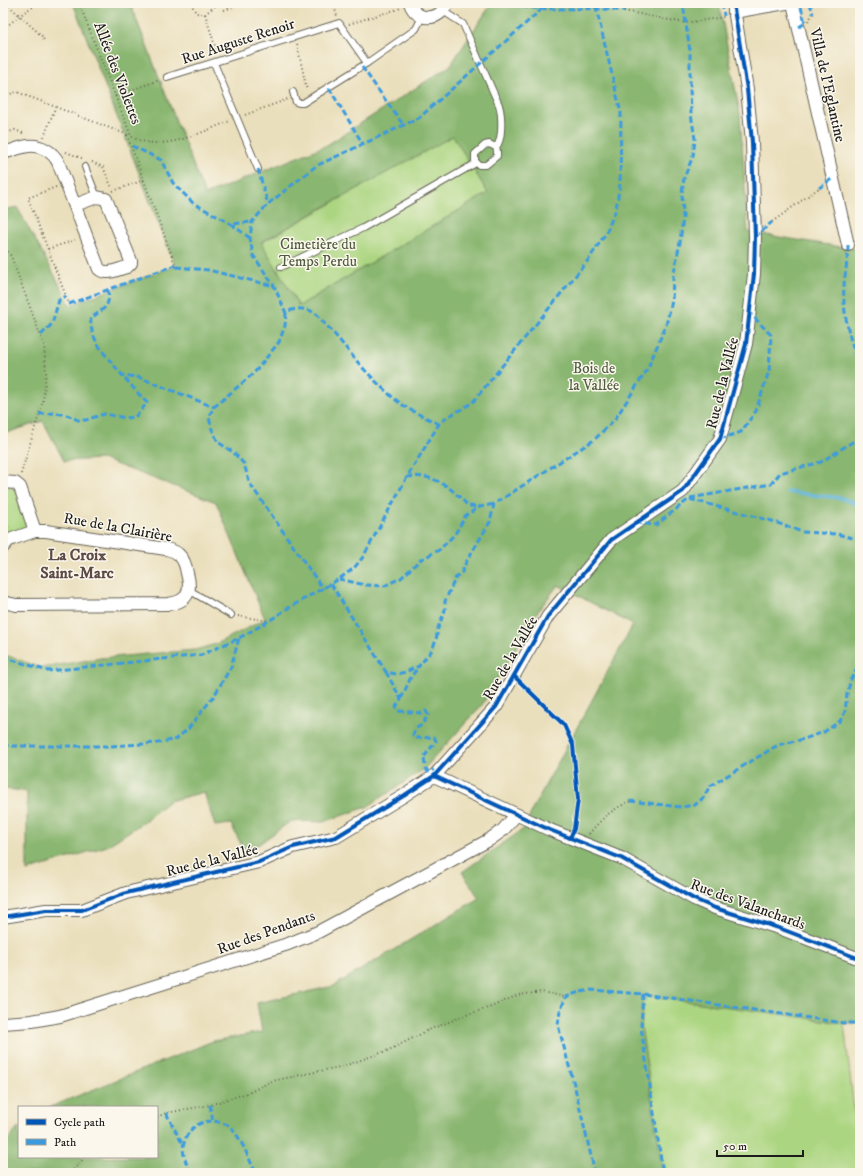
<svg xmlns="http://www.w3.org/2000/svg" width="863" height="1176" font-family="'IM FELL DW Pica',serif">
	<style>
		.green { fill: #acd581; stroke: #64784e }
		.forest { fill: #89b66f; stroke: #526946; fill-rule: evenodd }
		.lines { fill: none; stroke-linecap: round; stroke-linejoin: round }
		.stream { stroke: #61b5dd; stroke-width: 3.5 }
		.service-casing { stroke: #646054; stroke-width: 8 }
		.minor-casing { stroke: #646054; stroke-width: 14 }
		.path { stroke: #646054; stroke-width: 2; stroke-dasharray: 1 3; stroke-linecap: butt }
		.service { stroke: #fff; stroke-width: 6 }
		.minor { stroke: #fff; stroke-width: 12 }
		.quiet { stroke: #3c9bdf; stroke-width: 3; stroke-dasharray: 6 3; stroke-linecap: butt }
		.cycleway-casing { stroke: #fbf7ec; stroke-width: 6 }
		.cycleway { stroke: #0057b8; stroke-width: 4 }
		.labels { text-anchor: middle; stroke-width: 3; stroke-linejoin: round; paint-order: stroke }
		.street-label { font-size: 15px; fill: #1c1c1c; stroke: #fbf7ec }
		.park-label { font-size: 15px; fill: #4e5d3f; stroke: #fbf7ec }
		.neighbourhood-label { font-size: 16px; font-weight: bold; fill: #5c4a47; stroke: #fbf7ec }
	</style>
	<rect width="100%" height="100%" fill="#fbf7ec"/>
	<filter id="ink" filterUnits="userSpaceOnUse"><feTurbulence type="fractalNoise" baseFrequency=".025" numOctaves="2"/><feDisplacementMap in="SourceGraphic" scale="8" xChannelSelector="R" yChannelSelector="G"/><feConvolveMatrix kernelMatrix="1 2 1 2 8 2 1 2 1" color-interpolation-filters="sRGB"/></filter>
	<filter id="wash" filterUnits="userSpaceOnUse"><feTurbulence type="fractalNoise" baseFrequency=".012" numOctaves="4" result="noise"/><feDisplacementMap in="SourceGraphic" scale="16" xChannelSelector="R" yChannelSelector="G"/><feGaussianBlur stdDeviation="0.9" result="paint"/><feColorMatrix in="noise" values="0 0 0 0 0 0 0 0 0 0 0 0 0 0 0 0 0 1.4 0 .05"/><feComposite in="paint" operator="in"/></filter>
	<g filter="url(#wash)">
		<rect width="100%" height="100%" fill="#eadfbc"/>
		<!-- green -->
		<g class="green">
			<path d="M453,135l35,58 -189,113 -38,-63z"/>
			<path d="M8,486l9,5 11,32 -1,5 -24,12v-53z"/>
			<path d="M643,994l201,29 16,139v11h-197l-22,-146z"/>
		</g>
		<!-- forest -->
		<path class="forest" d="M73,3h57l75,192 122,-50 123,-79 42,-63h227l21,111 8,118 112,18v773h-16l-201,-28 -2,32 22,146h-660v-27l16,-19v30h138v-50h-107l163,-66 49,-9 -5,-29 77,-17 145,-88 -17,-26 63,-44 8,-20 100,-183 -75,-40 -20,26 -56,94 -58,64 -57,38 -44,15 -32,-1 -32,23 -15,6 -13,-26 -16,2 -11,-34 -35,9 -27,22 -35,23 -80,25v-80l-24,-2v-135l38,14 60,-10 94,-8 21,-6 49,-25 -49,-117 -114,-43 -38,2 -21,-40 -40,13v-224l14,-3 49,89 4,9 105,-39zM453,136l35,57 -189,113 -38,-64z"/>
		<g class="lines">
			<!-- stream -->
			<path class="stream" d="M787,492l54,6 19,7"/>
		</g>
	</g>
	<g filter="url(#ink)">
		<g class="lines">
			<defs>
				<g id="service">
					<path d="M443,11l20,13 36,81c3,10 4,35 -3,42"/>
					<path d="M214,63l44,106"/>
					<path d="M167,77l172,-54 28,40 49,-34 6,-12"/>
					<path d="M293,92l3,10 3,1h4l64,-40"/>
					<path d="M489,144l7,3 1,4v5l-11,9h-7l-4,-4v-7l10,-9z"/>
					<path d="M85,167l12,30"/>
					<path d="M281,267l82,-39 113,-65"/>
					<path d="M189,590l42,25"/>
				</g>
				<g id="minor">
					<path d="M410,3c6,19 30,19 37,0"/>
					<path d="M793,3l55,242"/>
					<path d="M734,12l52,-9"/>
					<path d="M3,153c8,-2 17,-6 25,-7 12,-2 25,6 30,16l41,107c8,7 19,0 28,-2l4,-4v-2l-25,-62 -9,-2 -22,8"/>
					<path d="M3,482l12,1 5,4 15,44"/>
					<path d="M3,547l5,-6 4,-2 23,-8h11l120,18c5,1 11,3 14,7 4,4 6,11 7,17 5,18 1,29 -19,31l-152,1 -13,-3"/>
					<path d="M434,776l116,54 71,28 73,41 21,9 64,20 81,31"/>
					<path d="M3,917l43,-7h36l44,-17 133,-31 34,-15 43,-10 69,-42 29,-19 62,-69 52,-91 63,-76 72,-49 37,-52 26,-95 8,-70 1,-37 -3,-95 -5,-53 -14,-86"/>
					<path d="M3,1023l29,-2 28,-5 228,-72 30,-12 171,-92 14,-10 13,-15"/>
				</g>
			</defs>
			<!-- service casing -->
			<use href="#service" class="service-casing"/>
			<!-- minor casing -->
			<use href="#minor" class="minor-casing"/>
			<!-- path -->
			<g class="path">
				<path d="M6,3l37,34 1,4"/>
				<path d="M79,3l52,133c3,2 7,4 11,5 28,8 62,-10 88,-20"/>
				<path d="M191,3l5,10 9,1 10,-8 -1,-3"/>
				<path d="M333,3l4,13"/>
				<path d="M859,3l1,9"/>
				<path d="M224,10l21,-7"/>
				<path d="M624,11l61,12 39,-6"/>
				<path d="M205,14l12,38"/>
				<path d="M808,21l5,-7"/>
				<path d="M349,24l52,-16"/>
				<path d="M3,29l24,-19 6,-3"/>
				<path d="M297,44l10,47"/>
				<path d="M3,96l14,-4 111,43"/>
				<path d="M115,96l44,-16"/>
				<path d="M245,115l43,-16"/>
				<path d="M3,134l12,-4 10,4"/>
				<path d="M127,135l49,132"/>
				<path d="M44,137l11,-29"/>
				<path d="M66,152l18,7"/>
				<path d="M92,162l11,5 9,21"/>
				<path d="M56,187l-28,11 41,106"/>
				<path d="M113,191l31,-11"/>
				<path d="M772,222l47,-34"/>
				<path d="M3,245l8,11 33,89 2,28 -3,28 -22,73"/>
				<path d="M48,249l27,-9"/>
				<path d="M3,507l2,14 4,8"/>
				<path d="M238,616l31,5"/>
				<path d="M589,834c14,-17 21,-23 41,-33"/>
				<path d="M157,1117l9,-4 44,-8 40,-13 22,-11 72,-15 45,-16 42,-21 35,-14 25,-8 27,-12 24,-3 24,5"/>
				<path d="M71,1173l14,-16"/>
			</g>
			<!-- service -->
			<use href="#service" class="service"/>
			<!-- minor -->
			<use href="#minor" class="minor"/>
			<!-- quiet -->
			<g class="quiet">
				<path d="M505,3c39,11 79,2 119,8"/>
				<path d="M724,3l-1,5 1,8"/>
				<path d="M810,3l3,11"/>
				<path d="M799,27l6,-4 -5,-20"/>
				<path d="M362,67l42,59"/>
				<path d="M329,88l34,56"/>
				<path d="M132,146l15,7 14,7 12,23 20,20 38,21"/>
				<path d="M258,169l10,35"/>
				<path d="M819,188l14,-10"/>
				<path d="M755,237l17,-15"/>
				<path d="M250,238l-19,-14 21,-2"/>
				<path d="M848,245c0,14 -3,27 -4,40 -2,29 7,58 16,84"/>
				<path d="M176,267l32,3 66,16"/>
				<path d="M108,290c3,17 -5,19 -17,28 -3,21 19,42 31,57l16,2 76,30"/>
				<path d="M69,304l106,-39"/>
				<path d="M286,313l-1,13 -6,16 -25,31 -40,34 -5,9 2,11 7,15 16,11 10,11 6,20 73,105"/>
				<path d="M41,335l11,-11 7,-24 7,-4"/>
				<path d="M39,414l17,-1 11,2 11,5h8l18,-6 22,4 9,-1 12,-14 -25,-28"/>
				<path d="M439,424c-12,-6 -24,-11 -35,-18 -17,-12 -35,-31 -49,-47 -10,-12 -20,-25 -32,-37 -2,-3 -5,-7 -8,-9 -8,-5 -22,-6 -29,0l-12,-27 -21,-31 -3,-17 2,-16 16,-18 48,-38 103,-48 123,-109"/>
				<path d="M720,439l21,-7 15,-21 13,-40 2,-36 -22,-23"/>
				<path d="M407,477c27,-4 44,10 61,29l12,1 14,-3"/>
				<path d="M690,498l81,-14 9,-11 41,-11 33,-21 6,-5"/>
				<path d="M636,523l20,2 33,-26 83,22 30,11 35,2 23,6"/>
				<path d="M339,579l26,6 19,1 17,-8 19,-18 19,-10 16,-16 11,-19 14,-8"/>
				<path d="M331,584l55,88 10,2 10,-2 13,-6 13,-16 4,-10 2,-12 7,-18v-9l11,-24 6,-5 4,-10 24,-40 4,-18 100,-64 21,-21 32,-49 19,-45 6,-24 1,-24 7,-35 3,-25 -1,-23 2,-16 9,-22 2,-17 -4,-25 -1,-27v-35l-7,-49"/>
				<path d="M3,657l45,14 153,-16 38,-17 30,-17 16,-11 54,-31 15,-11 9,-11 44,-80 32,-53 7,-6 26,-15 117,-144 17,-26 10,-24 4,-26 1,-70 -26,-110"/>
				<path d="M386,672l15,27 -5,8 2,4 23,2 5,-2 2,4 -6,10 -7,4 -2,6 2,3 19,-1 2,4 -12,16 1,9 3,6 6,-2"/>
				<path d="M401,699l10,-22 8,-11"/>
				<path d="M3,746h107l48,-3 18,-4 12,-10 26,-33 17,-29 8,-29"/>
				<path d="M630,801l51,6 14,-2 8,-7 7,-12 68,-41 26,-6 20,-7 16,-11 5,-9 2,-18 4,-15 9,-15"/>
				<path d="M643,994l-2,33 22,146"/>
				<path d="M210,1105l3,16"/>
				<path d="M166,1113l17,32"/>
				<path d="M190,1173c-3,-8 -9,-21 -6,-30 4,-16 19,-25 35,-21 3,1 6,2 9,3 12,9 21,35 28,48"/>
				<path d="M595,1173l-20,-85 -17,-63 2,-14 6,-14 13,-5 12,-2 52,4 201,29h16"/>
			</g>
			<defs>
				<g id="cycleway">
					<path d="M514,676l50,49 9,20 5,54 -4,30 -4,9"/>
					<path d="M434,776l116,54 71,28 73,41 21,9 64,20 81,31"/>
					<path d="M3,917l43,-7h36l44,-17 133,-31 34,-15 43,-10 69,-42 29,-19 62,-69 52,-91 63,-76 72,-49 37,-52 26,-95 8,-70 1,-37 -3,-95 -5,-53 -14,-86"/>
				</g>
			</defs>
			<!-- cycleway casing -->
			<use href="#cycleway" class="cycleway-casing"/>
			<!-- cycleway -->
			<use href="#cycleway" class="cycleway"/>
		</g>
	</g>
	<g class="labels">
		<!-- street labels -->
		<g class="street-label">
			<text transform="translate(238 41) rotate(-18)" y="5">Rue Auguste Renoir</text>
			<text transform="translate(118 73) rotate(69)" y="5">Allée des Violettes</text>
			<text transform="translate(828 85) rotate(77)" y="5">Villa de l'Eglantine</text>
			<text transform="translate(722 383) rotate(-76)" y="5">Rue de la Vallée</text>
			<text transform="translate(118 527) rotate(10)" y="5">Rue de la Clairière</text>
			<text transform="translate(510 658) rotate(-60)" y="5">Rue de la Vallée</text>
			<text transform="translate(212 860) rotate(-14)" y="5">Rue de la Vallée</text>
			<text transform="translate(748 904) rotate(20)" y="5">Rue des Valanchards</text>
			<text transform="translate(266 932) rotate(-20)" y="5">Rue des Pendants</text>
		</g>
		<!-- park labels -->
		<g class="park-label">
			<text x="318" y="249">Cimetière du<tspan x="318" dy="17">Temps Perdu</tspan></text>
			<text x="594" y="373">Bois de<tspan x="594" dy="17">la Vallée</tspan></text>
		</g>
		<!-- neighbourhood labels -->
		<g class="neighbourhood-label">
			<text x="77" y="560">La Croix<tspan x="77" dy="18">Saint-Marc</tspan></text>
		</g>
	</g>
	<!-- margin -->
	<rect width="863" height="1176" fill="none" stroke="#fbf7ec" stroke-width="16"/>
	<!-- legend -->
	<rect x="18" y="1106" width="140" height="52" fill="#fbf7ec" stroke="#a29f99"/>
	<rect x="26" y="1119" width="20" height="6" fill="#0057b8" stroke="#a29f99"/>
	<text x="54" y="1126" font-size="12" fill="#1c1c1c">Cycle path</text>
	<rect x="26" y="1139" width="20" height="6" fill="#3c9bdf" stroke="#a29f99"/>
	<text x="54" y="1146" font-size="12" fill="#1c1c1c">Path</text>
	<!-- scale -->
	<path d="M717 1150v6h86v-6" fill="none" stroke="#1c1c1c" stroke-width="2"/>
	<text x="723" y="1150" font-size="12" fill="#1c1c1c" stroke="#fbf7ec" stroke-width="3" paint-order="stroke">50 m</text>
</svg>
